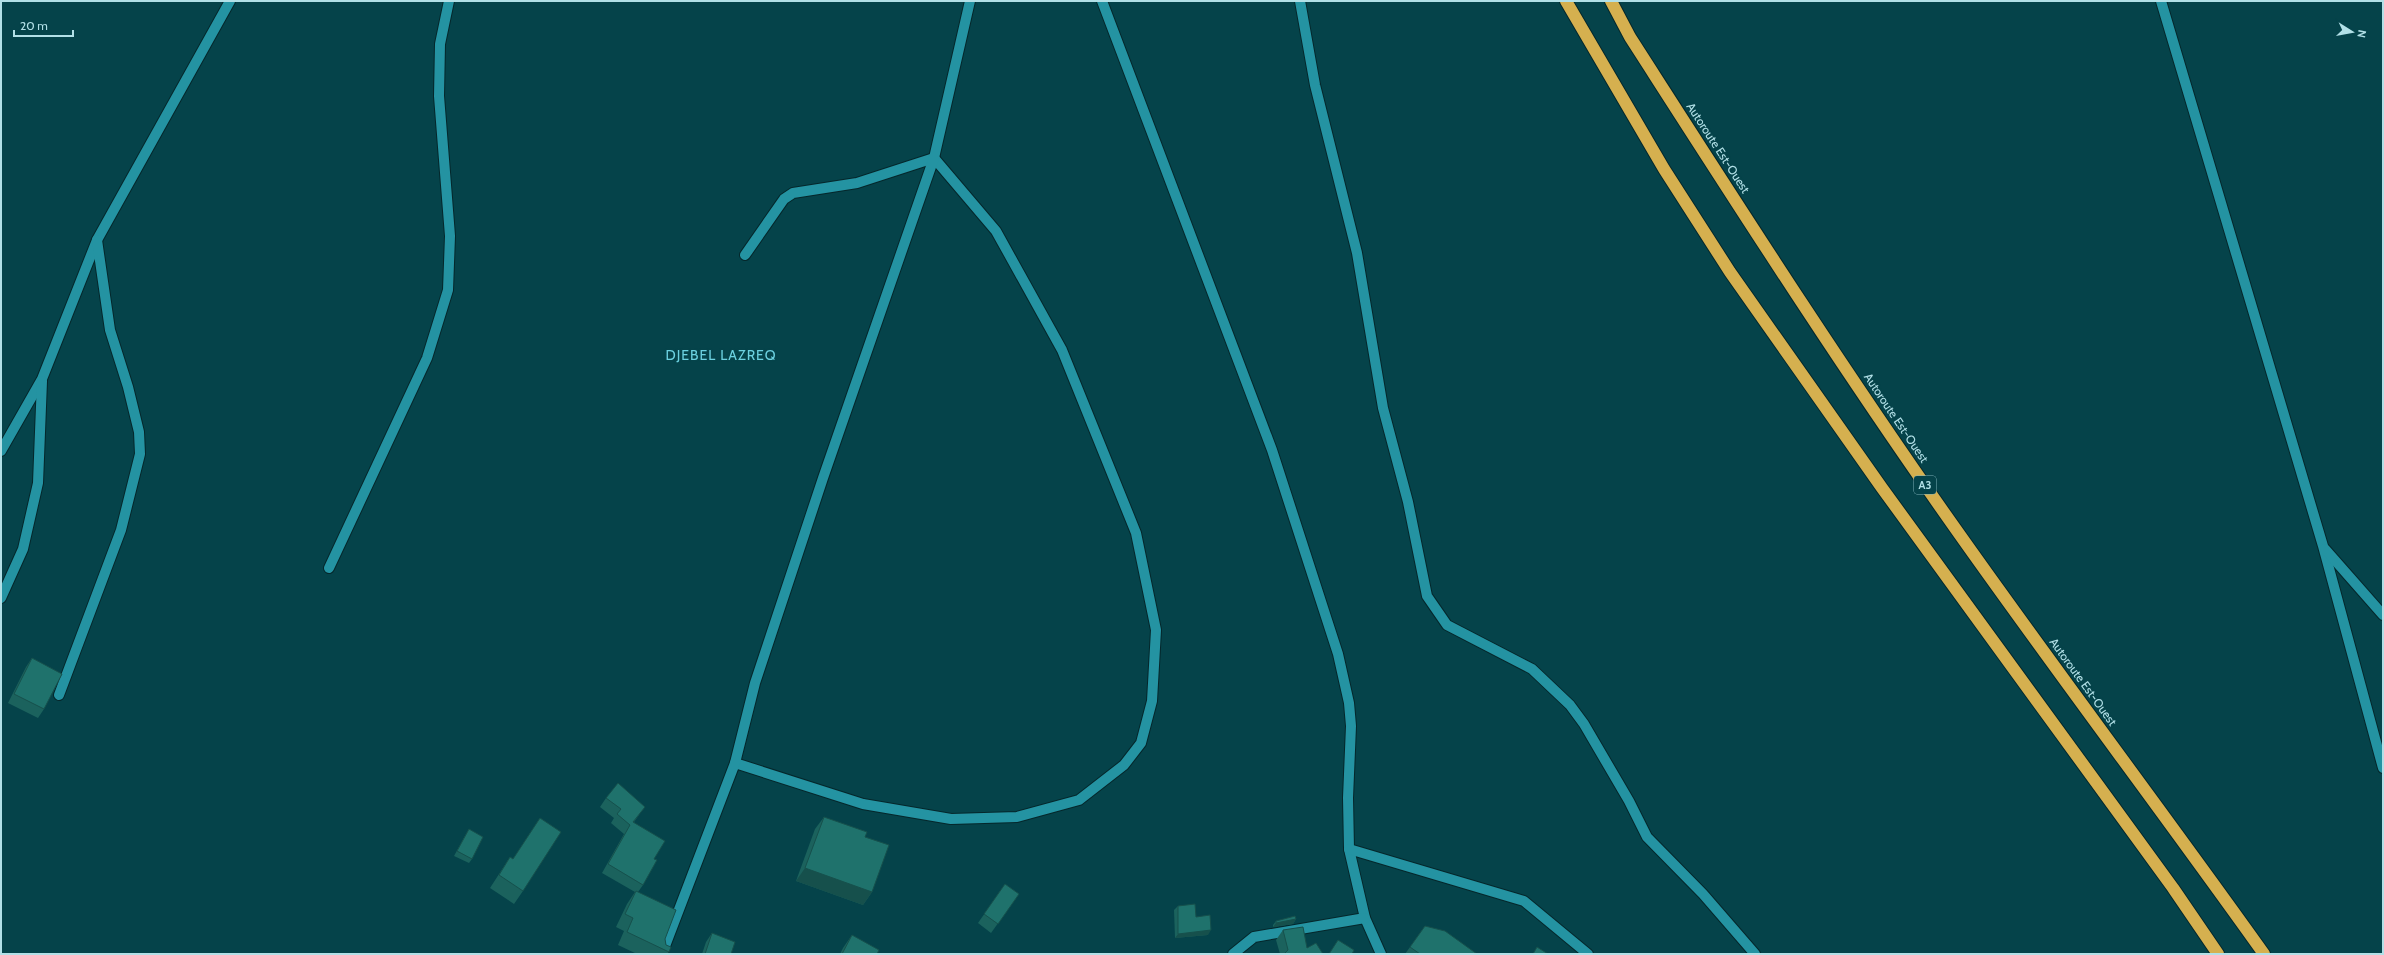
<svg xmlns="http://www.w3.org/2000/svg" width="2384" height="955" font-family="Cabin,sans-serif">
	<style>
		.lines { fill: none; stroke-linecap: round; stroke-linejoin: round }
		.street-casing { stroke: #05272b; stroke-width: 12 }
		.highway-casing { stroke: #05272b; stroke-width: 14 }
		.street { stroke: #2493a2; stroke-width: 10 }
		.highway { stroke: #d5b04f; stroke-width: 12 }
		.wall { fill: #1b625d }
		.shaded-wall { fill: #16504c }
		.building { fill: #1f726c; stroke: #16504c }
		.labels { text-anchor: middle; stroke-width: 4; stroke-linejoin: round; paint-order: stroke }
		.shield { fill: #05434a; stroke: #7eb1b8; stroke-width: 1 }
		.shield-label { font-size: 11px; font-weight: bold; fill: #b2e0e7 }
		.street-label { font-size: 12px; fill: #b2e0e7; stroke: #05434a }
		.quarter-label { font-size: 14px; letter-spacing: 1px; fill: #6cd1e0; stroke: #05434a }
	</style>
	<rect width="100%" height="100%" fill="#05434a"/>
	<g class="lines">
		<defs>
			<g id="street">
				<path d="M1102,1l170,449 66,204 11,49 2,23 -3,72 1,51 16,69 16,36"/>
				<path d="M1300,1l15,84 42,168 26,155 25,94 19,94 20,29 85,44 38,36 14,19 45,77 18,36 56,57 52,60"/>
				<path d="M2161,1l162,545 60,222"/>
				<path d="M1,451l41,-72 55,-139 133,-239"/>
				<path d="M2325,549l58,66"/>
				<path d="M329,568l98,-210 21,-68 2,-54 -11,-140 1,-52 9,-43"/>
				<path d="M1,598l22,-49 15,-66 4,-102"/>
				<path d="M59,695l62,-165 19,-76 -1,-22 -11,-45 -18,-57 -13,-90"/>
				<path d="M735,763l128,41 88,15 66,-2 62,-17 45,-35 17,-22 11,-42 4,-71 -20,-97 -74,-183 -66,-119 -62,-73 -77,25 -64,10 -9,6 -39,56"/>
				<path d="M1349,849l175,52 64,53"/>
				<path d="M662,954l73,-191 20,-80 68,-205 111,-320 36,-157"/>
				<path d="M1233,954l21,-17 111,-19"/>
			</g>
			<g id="highway">
				<path d="M1566,1l98,168 66,103 152,216 291,400 45,66"/>
				<path d="M1611,1l19,36c106,165 211,330 325,491 101,143 207,283 309,426"/>
			</g>
		</defs>
		<!-- street casing -->
		<use href="#street" class="street-casing"/>
		<!-- highway casing -->
		<use href="#highway" class="highway-casing"/>
		<!-- street -->
		<use href="#street" class="street"/>
		<!-- highway -->
		<use href="#highway" class="highway"/>
	</g>
	<!-- wall -->
	<g class="wall">
		<path d="M32,658l12,51 -6,9 -30,-15 18,-36z"/>
		<path d="M606,798l33,17 -5,7 20,37 -11,26 -5,7 27,47 1,6 3,7 -2,2h-30l-19,-9 6,-14 -8,-4 11,-23 8,-12 -33,-19 22,-39 -13,-11 3,-5 -14,-11z"/>
		<path d="M824,817l48,75 -9,13 -67,-24 19,-52z"/>
		<path d="M540,818l-17,73 -9,13 -24,-16 20,-31 3,2z"/>
		<path d="M469,829l3,30 -3,4 -15,-7 12,-22z"/>
		<path d="M1005,884l14,10 -28,39 -13,-10z"/>
		<path d="M1178,906l18,11 12,18 -33,3 -1,-28z"/>
		<path d="M1296,919l-3,5 -20,3v-2l3,-4z"/>
		<path d="M1425,926l52,28h-72z"/>
		<path d="M1283,930l24,18 16,6h-43l-4,-14z"/>
		<path d="M712,933l19,21h-29l4,-12z"/>
		<path d="M852,935l25,19h-37l3,-6z"/>
	</g>
	<!-- shaded-wall -->
	<g class="shaded-wall">
		<path d="M805,868l67,24 -9,13 -67,-24z"/>
		<path d="M1296,919l-3,5 -20,3 3,-4z"/>
		<path d="M1211,930l-3,5 -33,3 3,-4z"/>
	</g>
	<!-- building -->
	<g class="building">
		<path d="M32,658l30,16 -18,35 -30,-15z"/>
		<path d="M618,783l27,24 -12,15 32,19 -11,18 3,1 -14,25 -35,-21 22,-39 -13,-11 4,-5 -15,-11z"/>
		<path d="M824,817l43,15 -2,5 24,8 -17,47 -67,-24z"/>
		<path d="M540,818l21,14 -38,59 -24,-16 11,-18 3,2z"/>
		<path d="M469,829l14,8 -11,22 -15,-8z"/>
		<path d="M1005,884l14,10 -21,30 -14,-10z"/>
		<path d="M636,891l40,19 -11,29 1,6 5,2 -2,5 -42,-20 6,-14 -8,-4z"/>
		<path d="M1195,904l1,13 14,-2 1,15 -33,4v-28z"/>
		<path d="M1295,916l1,3 -20,4v-2z"/>
		<path d="M1425,926l20,5 32,23h-57l-10,-7z"/>
		<path d="M1303,927l4,21 9,-5 7,11h-39l4,-4 -5,-20z"/>
		<path d="M712,933l23,9 -4,12h-26z"/>
		<path d="M852,935l27,15 -2,4h-35z"/>
		<path d="M1338,940l16,10 -2,4h-23z"/>
		<path d="M1537,947l11,7h-15z"/>
	</g>
	<g class="labels">
		<!-- shield labels -->
		<rect class="shield" x="1914" y="476" width="22" height="18" rx="3"/>
		<g class="shield-label">
			<text x="1925" y="489">A3</text>
		</g>
		<!-- street labels -->
		<g class="street-label">
			<text transform="translate(1718 148) rotate(57)" y="4">Autoroute Est-Ouest</text>
			<text transform="translate(1896 418) rotate(56)" y="4">Autoroute Est-Ouest</text>
			<text transform="translate(2083 682) rotate(54)" y="4">Autoroute Est-Ouest</text>
		</g>
		<!-- quarter labels -->
		<g class="quarter-label">
			<text x="721" y="360">DJEBEL LAZREQ</text>
		</g>
	</g>
	<!-- border -->
	<rect width="2384" height="955" fill="none" stroke="#b2e0e7" stroke-width="4"/>
	<!-- north arrow -->
	<g transform="translate(2352 32) rotate(101)" stroke="#05434a" stroke-width="3" paint-order="stroke">
	<path d="M0-3L7 15L0 10L-7 15Z" fill="#b2e0e7"/>
	<text y="-6" font-size="11" font-weight="bold" text-anchor="middle" fill="#b2e0e7">N</text>
	</g>
	<!-- scale -->
	<path d="M14 30v6h59v-6" fill="none" stroke="#b2e0e7" stroke-width="2"/>
	<text x="20" y="30" font-size="12" fill="#b2e0e7" stroke="#05434a" stroke-width="3" paint-order="stroke">20 m</text>
</svg>
